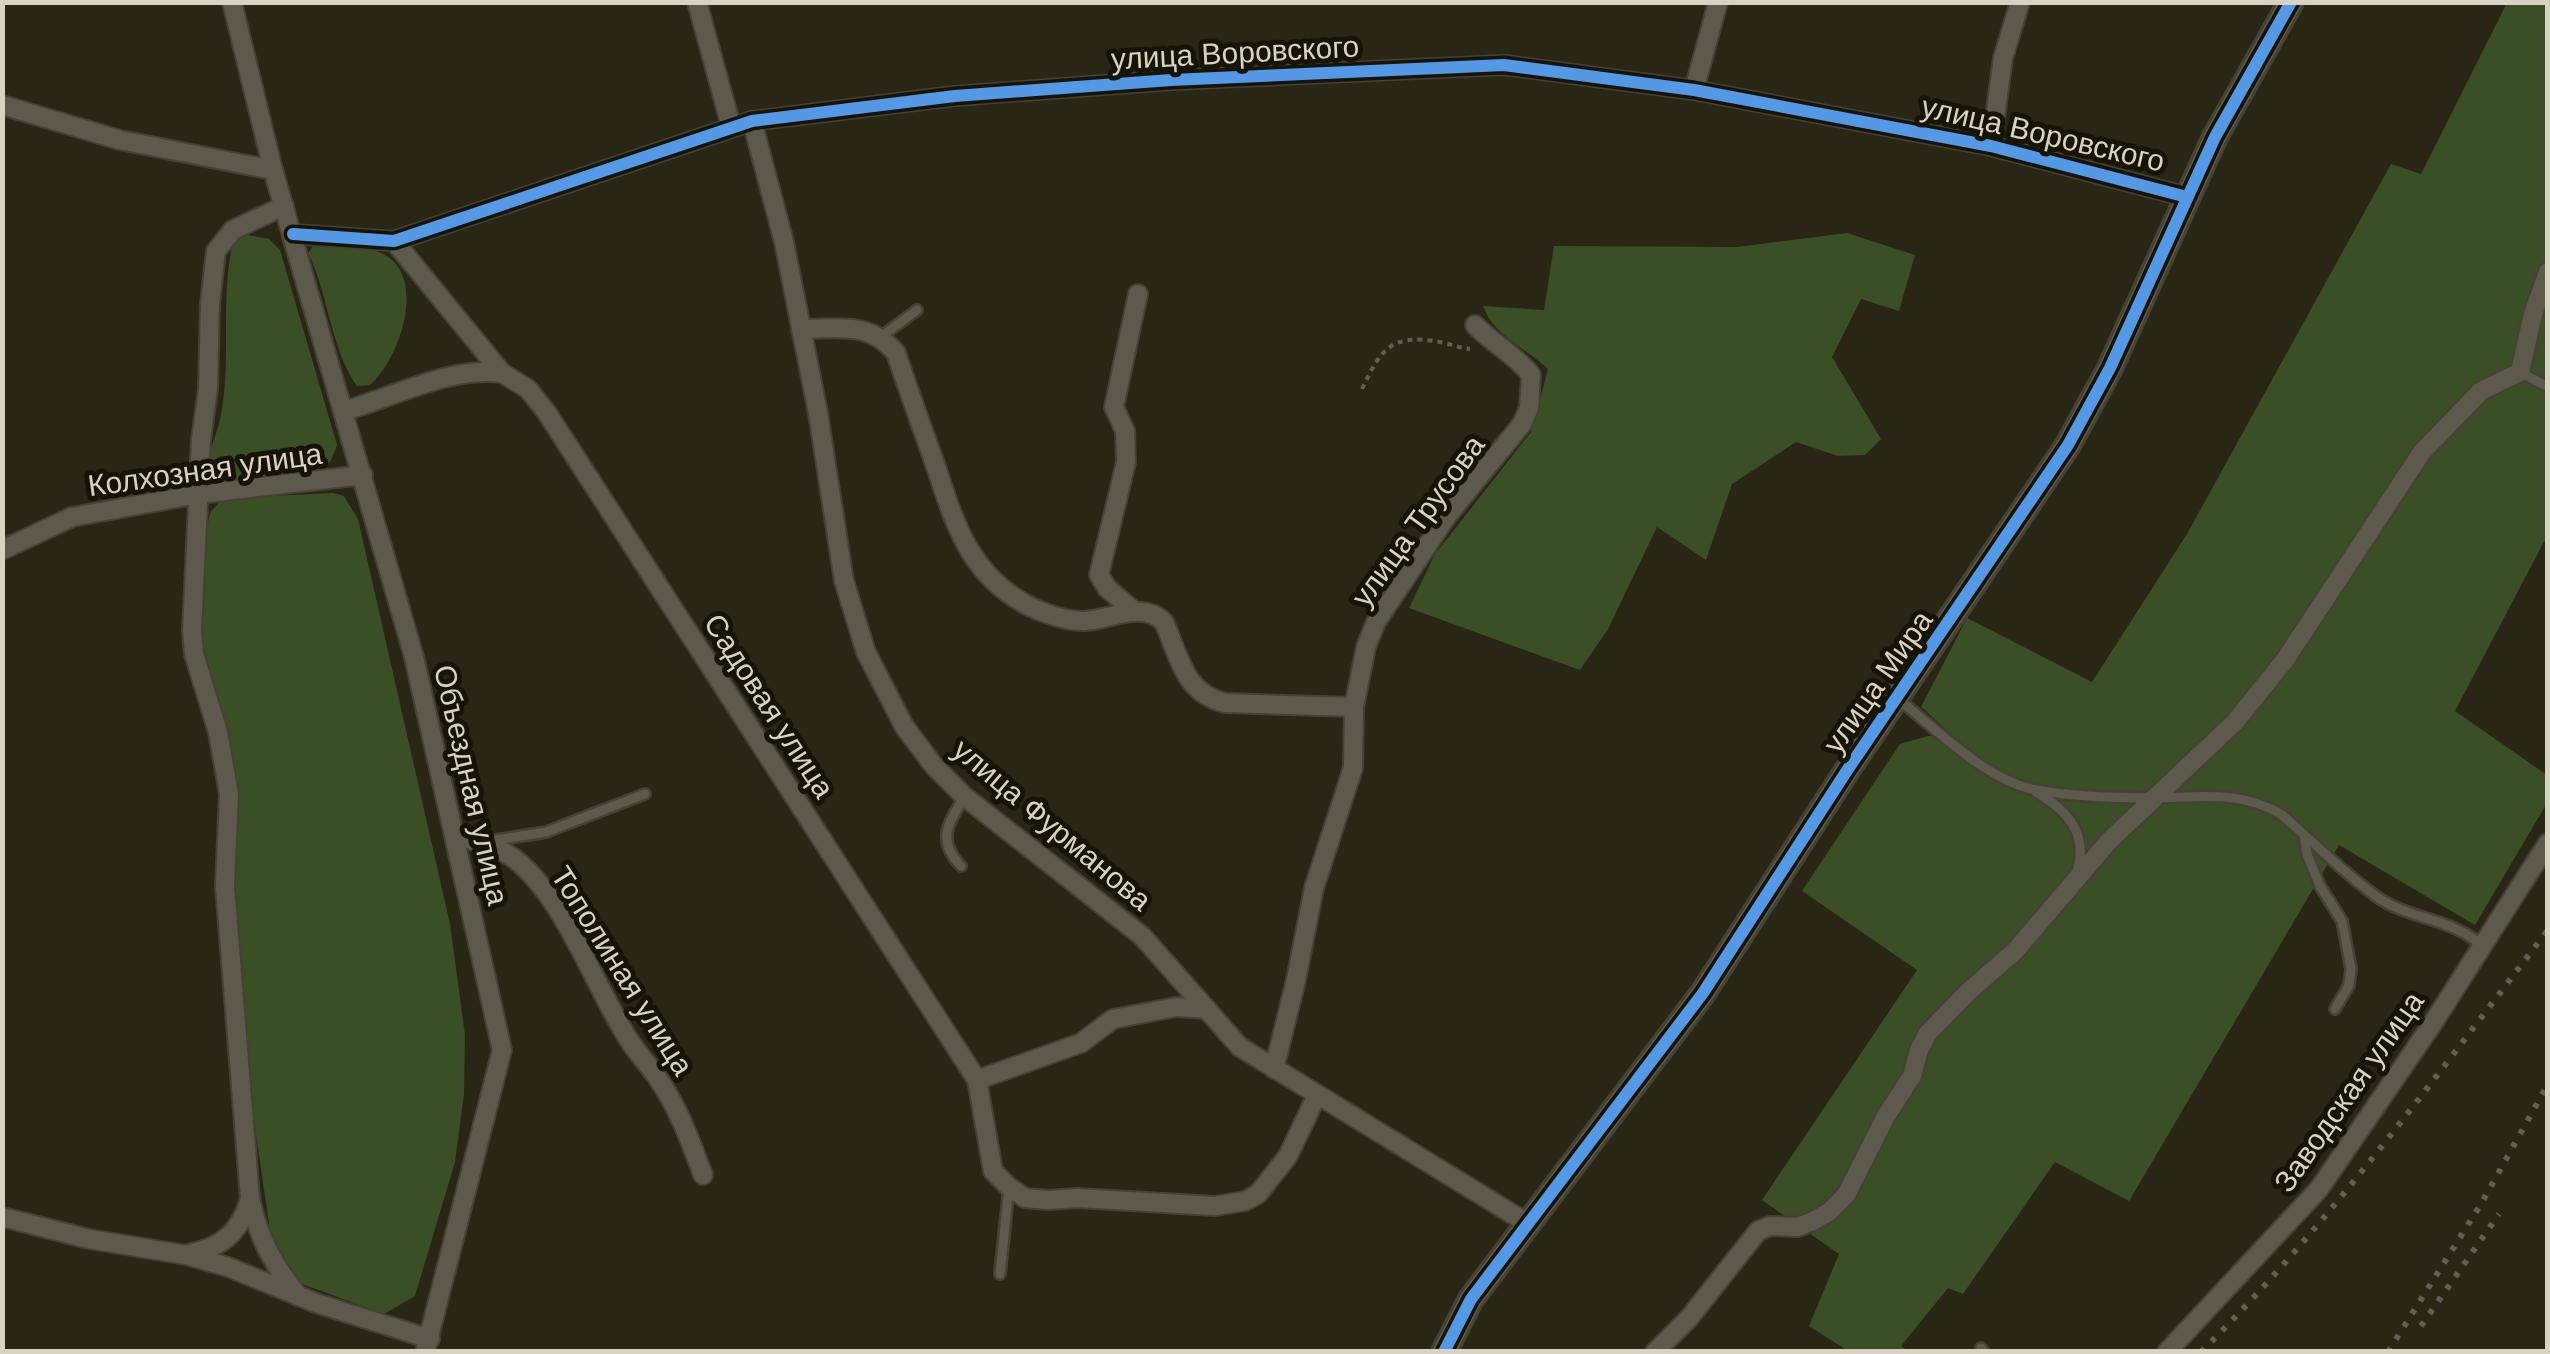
<svg xmlns="http://www.w3.org/2000/svg" width="2550" height="1354" font-family="Arial,sans-serif">
	<style>
		.green { fill: #3a4f25 }
		.lines { fill: none; stroke-linecap: round; stroke-linejoin: round }
		.service-casing { stroke: #454235; stroke-width: 14 }
		.minor-casing { stroke: #454235; stroke-width: 22 }
		.tertiary-casing { stroke: #454235; stroke-width: 28 }
		.path { stroke: #605d52; stroke-width: 4; stroke-dasharray: 5 5; stroke-linecap: butt }
		.service { stroke: #5d5a4d; stroke-width: 9 }
		.minor { stroke: #5d5a4d; stroke-width: 18 }
		.tertiary { stroke: #5d5a4d; stroke-width: 22 }
		.rail { stroke: #615e53; stroke-width: 6; stroke-dasharray: 5 10; stroke-linecap: butt }
		.cycleway-casing { stroke: #171407; stroke-width: 19 }
		.cycleway { stroke: #5399e6; stroke-width: 12 }
		.labels { text-anchor: middle; stroke-width: 10; stroke-linejoin: round; paint-order: stroke }
		.street-label { font-size: 30px; fill: #d7d2c1; stroke: #171407 }
	</style>
	<rect width="100%" height="100%" fill="#2a2615"/>
	<!-- green -->
	<g class="green">
		<path d="M2507,3h40v533l-92,175 92,64v28l-72,122 -136,-80 -210,356 -74,-39 -92,132 -15,-6 -47,58 7,5h-60l-39,-25 30,-72 -77,-54 155,-230 -115,-79 98,-147 28,-8 24,-1 -31,-28 46,-89 125,64 95,-148 204,-370 30,10z"/>
		<path d="M1847,233l68,22 -16,56 -38,-12 -29,58 49,82 -16,16 -27,1 -42,-14 -64,42 -26,76 -49,-33 -49,102 -28,41 -171,-62 26,-54 96,-122 17,-63c-22,-21 -54,-33 -65,-63l61,4 10,-64 183,1z"/>
		<path d="M243,234l26,5 11,11 57,195c-4,11 -7,21 -18,26 -19,9 -95,12 -115,4 3,-21 13,-39 17,-60 11,-58 -2,-119 13,-177z"/>
		<path d="M313,246c19,2 45,-1 63,5 55,18 25,107 -6,134l-13,1c-27,-38 -28,-91 -49,-133z"/>
		<path d="M333,493l11,3 14,23 92,405 15,111 -1,59 -9,68 -40,134 -31,18 -90,-33 -22,-37 -22,-150 -19,-243 -28,-193 -2,-55 5,-74 5,-18 8,-8 14,-5z"/>
	</g>
	<g class="lines">
		<defs>
			<g id="service">
				<path d="M882,336l35,-26"/>
				<path d="M2520,372l28,15"/>
				<path d="M1897,698c38,30 87,80 134,91 39,8 84,9 123,9 46,-1 88,-8 128,17 31,27 62,58 95,82 33,23 76,21 105,49"/>
				<path d="M2036,792c31,18 53,42 41,80"/>
				<path d="M2304,835l3,19 13,32 22,35 9,48 -2,16 -14,24"/>
				<path d="M490,841l56,-9 99,-38"/>
				<path d="M961,866c-24,-25 -14,-42 3,-68"/>
				<path d="M1000,1274l9,-87"/>
				<path d="M1981,1348l3,4"/>
			</g>
			<g id="minor">
				<path d="M232,2l41,168 141,487 88,393 -77,302"/>
				<path d="M697,2l34,124"/>
				<path d="M1694,90l24,-88"/>
				<path d="M2,105l118,35 153,30"/>
				<path d="M752,121l32,121 34,171 26,168 22,71 38,74 30,40 31,31 177,139 98,111 287,176"/>
				<path d="M1991,146l12,-88 17,-56"/>
				<path d="M284,206l-51,24 -17,21 -6,52 -2,86 -7,51 -9,191 2,23 24,78 11,62 -4,92 25,312c8,40 24,67 48,98"/>
				<path d="M293,234l101,7 358,-120 203,-25 216,-16 333,-15 190,25 297,56 196,51"/>
				<path d="M394,241l108,132 26,16 19,24 430,667 16,91 16,16 16,11 23,2 30,-2 137,8 30,-5 13,-7 30,-38 29,-61"/>
				<path d="M801,329c38,0 69,-8 95,24 12,36 25,72 38,108 21,63 35,116 99,147 16,7 33,13 51,13 26,-1 58,-21 80,1 16,36 20,71 61,81l129,4"/>
				<path d="M344,411c49,-14 108,-45 158,-38"/>
				<path d="M2,550l70,-33 126,-23 165,-19"/>
				<path d="M1134,611l-27,-23 -8,-13 27,-113 -1,-31 -11,-24 24,-113"/>
				<path d="M455,835c18,6 41,11 57,22 52,38 83,131 117,183 8,13 19,24 28,37 21,30 33,63 46,98"/>
				<path d="M1274,1069l22,-89 18,-92 39,-120 1,-61 12,-60 10,-25 71,-106 75,-92 7,-16 2,-33c-15,-20 -38,-31 -56,-50"/>
				<path d="M977,1080l104,-37 32,-24 63,-12 31,2"/>
				<path d="M2,1217l87,22 97,16 42,12 88,36 114,36"/>
				<path d="M189,1254c34,-7 51,-22 61,-55"/>
				<path d="M1655,1352l35,-35 68,-86 12,-5 28,1 15,-6 16,-9 17,-17 40,-79 26,-40 7,-26 9,-17 40,-41 47,-41 94,-110 126,-119 50,-62 137,-208 59,-61 39,-19 13,-58 15,-42"/>
				<path d="M2167,1352l152,-163 114,-166 115,-180"/>
			</g>
			<path id="tertiary" d="M1444,1352l27,-53 232,-306 145,-224 220,-324 42,-77 105,-231 76,-135"/>
		</defs>
		<!-- service casing -->
		<use href="#service" class="service-casing"/>
		<!-- minor casing -->
		<use href="#minor" class="minor-casing"/>
		<!-- tertiary casing -->
		<use href="#tertiary" class="tertiary-casing"/>
		<!-- path -->
		<path class="path" d="M1362,389c19,-40 29,-56 78,-47 10,2 20,6 30,7"/>
		<!-- service -->
		<use href="#service" class="service"/>
		<!-- minor -->
		<use href="#minor" class="minor"/>
		<!-- tertiary -->
		<use href="#tertiary" class="tertiary"/>
		<!-- rail -->
		<g class="rail">
			<path d="M2421,1326l78,-112"/>
			<path d="M2201,1352c129,-128 236,-278 347,-422"/>
			<path d="M2388,1352l93,-148 67,-120"/>
		</g>
		<defs>
			<g id="cycleway">
				<path d="M293,234l101,7 358,-120 203,-25 216,-16 333,-15 190,25 297,56 196,51"/>
				<path d="M1444,1352l27,-53 232,-306 145,-224 220,-324 42,-77 105,-231 76,-135"/>
			</g>
		</defs>
		<!-- cycleway casing -->
		<use href="#cycleway" class="cycleway-casing"/>
		<!-- cycleway -->
		<use href="#cycleway" class="cycleway"/>
	</g>
	<g class="labels">
		<!-- street labels -->
		<g class="street-label">
			<text transform="translate(1235 53) rotate(-3)" y="10">улица Воровского</text>
			<text transform="translate(2043 134) rotate(13)" y="10">улица Воровского</text>
			<text transform="translate(205 470) rotate(-8)" y="10">Колхозная улица</text>
			<text transform="translate(1418 521) rotate(-54)" y="10">улица Трусова</text>
			<text transform="translate(1878 682) rotate(-55)" y="10">улица Мира</text>
			<text transform="translate(769 706) rotate(57)" y="10">Садовая улица</text>
			<text transform="translate(471 785) rotate(77)" y="10">Объездная улица</text>
			<text transform="translate(1052 825) rotate(40)" y="10">улица Фурманова</text>
			<text transform="translate(622 971) rotate(58)" y="10">Тополиная улица</text>
			<text transform="translate(2349 1092) rotate(-55)" y="10">Заводская улица</text>
		</g>
	</g>
	<!-- border -->
	<rect width="2550" height="1354" fill="none" stroke="#d7d2c1" stroke-width="10"/>
</svg>
